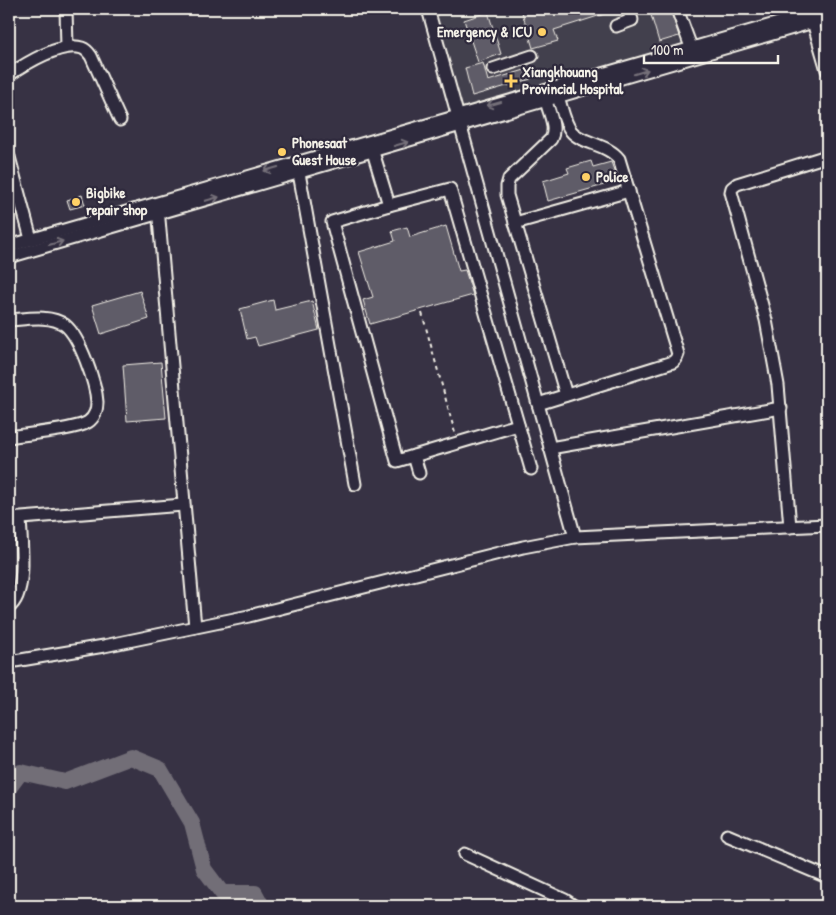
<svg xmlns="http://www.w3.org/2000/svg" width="836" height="915" font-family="'Patrick Hand',sans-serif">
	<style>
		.built { fill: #433f4e }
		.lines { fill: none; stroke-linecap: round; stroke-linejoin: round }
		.river { stroke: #726e77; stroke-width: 16 }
		.building { fill: #5f5c67; stroke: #f4f1e8 }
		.minor-casing { stroke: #f4f1e8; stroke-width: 15 }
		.path { stroke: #f4f1e8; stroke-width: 2; stroke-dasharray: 4 4; stroke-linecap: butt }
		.minor { stroke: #2f2a3d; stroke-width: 11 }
		.oneway { stroke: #747079 }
		.poi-dot { fill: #ffd166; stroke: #2f2a3d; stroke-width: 2 }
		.labels { text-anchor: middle; stroke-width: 4.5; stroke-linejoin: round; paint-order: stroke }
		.poi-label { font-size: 15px; font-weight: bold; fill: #f4f1e8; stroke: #2f2a3d; text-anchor: start }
	</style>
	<rect width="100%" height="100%" fill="#373244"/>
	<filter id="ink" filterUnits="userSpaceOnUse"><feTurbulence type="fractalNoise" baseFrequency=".02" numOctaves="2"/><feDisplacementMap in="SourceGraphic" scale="10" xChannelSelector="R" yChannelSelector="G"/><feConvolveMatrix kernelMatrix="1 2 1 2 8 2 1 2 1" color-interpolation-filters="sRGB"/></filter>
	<g filter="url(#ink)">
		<!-- built -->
		<path class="built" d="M428,9h249l14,38 -233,68z"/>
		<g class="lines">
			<!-- river -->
			<path class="river" d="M9,788l12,-16 44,10 66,-25 29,12 32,54 12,46 18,24h33l7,13"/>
		</g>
		<!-- building -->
		<g class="building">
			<path d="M521,9h96v1l-63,20 4,11 -25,7z"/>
			<path d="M670,9l9,27 -20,6 -8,-27z"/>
			<path d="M488,12l13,42 -23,8 -14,-42z"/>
			<path d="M483,63l5,18 40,-12 3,10 -59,17 -7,-28z"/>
			<path d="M591,161l2,6 18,-5 7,19 -70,20 -5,-20 26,-8 -2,-5z"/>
			<path d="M82,195l3,10 -15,4 -3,-9z"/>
			<path d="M446,226l13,45 6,-1 8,25 -103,29 -7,-24 10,-3 -14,-45 36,-11 -3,-10 15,-4 3,10z"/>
			<path d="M140,291l9,28 -48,15 -9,-29z"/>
			<path d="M273,300l2,10 37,-9 7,29 -61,16 -3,-9 -8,2 -7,-30z"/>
			<path d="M161,362l5,56 -39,3 -4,-56z"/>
		</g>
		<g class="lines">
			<defs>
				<g id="minor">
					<path d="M66,9l1,38"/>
					<path d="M428,9l147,528"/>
					<path d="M677,9l14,38"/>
					<path d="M813,22l14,48"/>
					<path d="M616,26l16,-6 -4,-11"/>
					<path d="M493,69l39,-13"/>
					<path d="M9,75c16,-11 53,-34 73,-27 3,1 7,5 9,8l29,64"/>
					<path d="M546,101c3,12 11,26 5,38l-42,40 -2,7v9l59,200"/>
					<path d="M373,152l16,53 -57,17 65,239 121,-36"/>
					<path d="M9,157l22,82"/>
					<path d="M299,173l56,311"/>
					<path d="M389,205l61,-16 81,280"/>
					<path d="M158,208l37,419"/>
					<path d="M515,223l114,-32"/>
					<path d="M9,246l818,-237"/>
					<path d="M9,257l818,-239"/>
					<path d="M9,320c17,-1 41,-6 56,5 15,12 31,59 32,77 0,8 -3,16 -9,20 -12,8 -62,12 -79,15"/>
					<path d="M538,404l135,-42 3,-3 2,-5 -59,-195c-11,-15 -39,-16 -48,-28 -7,-9 -9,-23 -13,-34"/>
					<path d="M550,448l231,-40"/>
					<path d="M414,456l5,17"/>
					<path d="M9,519l174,-14"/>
					<path d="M790,527l-12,-142 -12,-65 -35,-128 1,-4 5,-4 90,-28"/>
					<path d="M9,607c19,-13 12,-67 11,-88"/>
					<path d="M9,662l95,-16 145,-30 274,-69 52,-10 252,-12"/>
					<path d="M727,835l100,42"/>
					<path d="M465,854l100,46 9,6"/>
				</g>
			</defs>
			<!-- minor casing -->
			<use href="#minor" class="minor-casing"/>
			<!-- path -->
			<path class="path" d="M422,313l33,120"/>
			<!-- minor -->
			<use href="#minor" class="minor"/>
		</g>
		<!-- one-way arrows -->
		<defs><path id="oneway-shaft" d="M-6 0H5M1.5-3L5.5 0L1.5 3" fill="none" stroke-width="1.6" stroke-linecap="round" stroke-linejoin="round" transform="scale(1.25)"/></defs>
		<g class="oneway">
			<use href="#oneway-shaft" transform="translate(641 72) rotate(-17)"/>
			<use href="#oneway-shaft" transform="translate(494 104) rotate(164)"/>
			<use href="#oneway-shaft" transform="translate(401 144) rotate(-16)"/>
			<use href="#oneway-shaft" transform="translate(271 169) rotate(164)"/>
			<use href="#oneway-shaft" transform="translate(212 199) rotate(-16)"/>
			<use href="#oneway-shaft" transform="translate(56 243) rotate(-16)"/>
		</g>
	</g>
	<!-- markers -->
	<g class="poi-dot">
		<circle cx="542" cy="32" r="5"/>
		<path d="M508.5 73.5h5v5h5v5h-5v5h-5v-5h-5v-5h5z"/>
		<circle cx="282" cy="152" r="5"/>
		<circle cx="586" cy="177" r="5"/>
		<circle cx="76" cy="202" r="5"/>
	</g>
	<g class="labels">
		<!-- poi labels -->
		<g class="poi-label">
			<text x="532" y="37" text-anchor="end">Emergency &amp; ICU</text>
			<text x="522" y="77">Xiangkhouang<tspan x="522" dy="17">Provincial Hospital</tspan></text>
			<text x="292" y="148">Phonesaat<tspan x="292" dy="17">Guest House</tspan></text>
			<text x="596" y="182">Police</text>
			<text x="86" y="198">Bigbike<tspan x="86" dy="17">repair shop</tspan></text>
		</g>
	</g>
	<!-- margin -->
	<rect width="836" height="915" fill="none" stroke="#2f2a3d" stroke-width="30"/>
	<rect x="15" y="15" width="806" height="885" fill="none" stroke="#f4f1e8" stroke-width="2" filter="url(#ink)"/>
	<!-- scale -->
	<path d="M644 55v8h134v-8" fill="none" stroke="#f4f1e8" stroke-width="2.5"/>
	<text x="651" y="55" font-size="15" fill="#f4f1e8" stroke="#2f2a3d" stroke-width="4" paint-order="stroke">100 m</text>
</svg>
